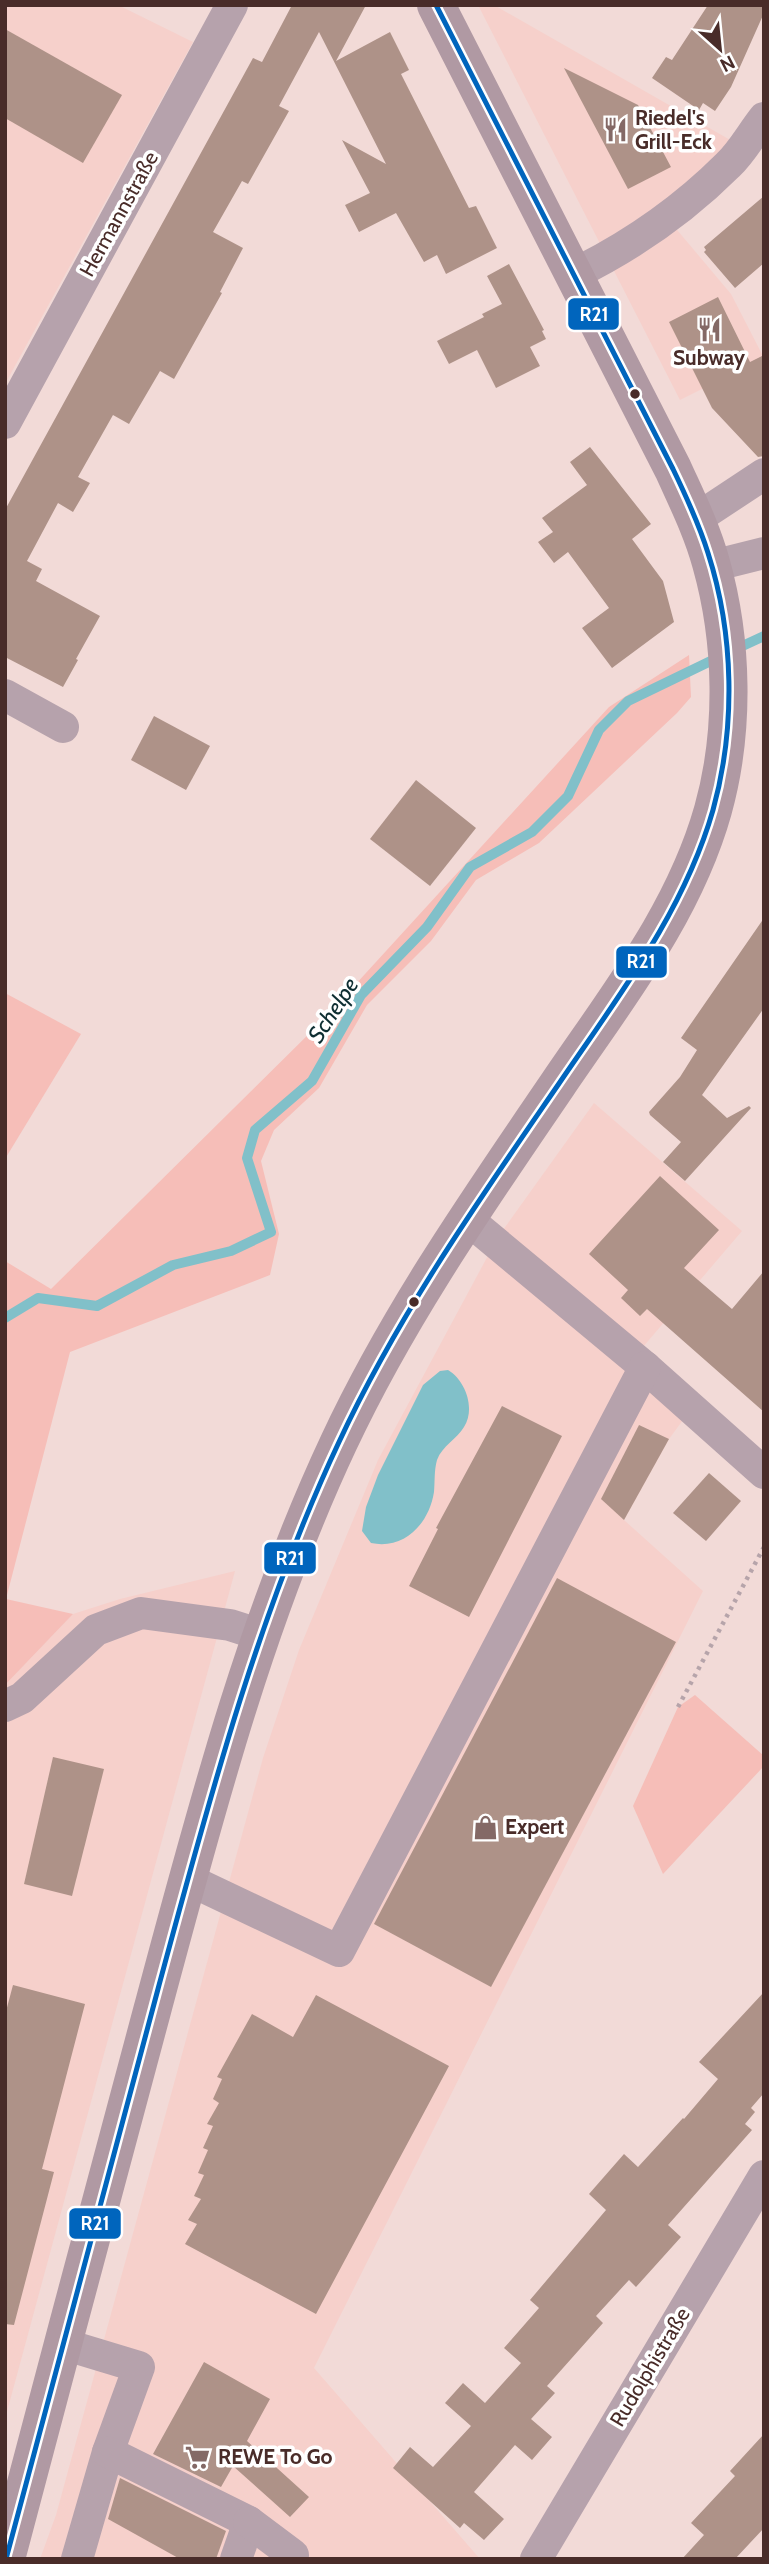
<svg xmlns="http://www.w3.org/2000/svg" width="769" height="2564" font-family="Cabin,sans-serif">
	<style>
		.built { fill: #f6d0cb }
		.green { fill: #f6beb8 }
		.water { fill: #81c0c9 }
		.lines { fill: none; stroke-linecap: round; stroke-linejoin: round }
		.stream { stroke: #81c0c9; stroke-width: 10 }
		.building { fill: #ae9288 }
		.path { stroke: #b6a4aa; stroke-width: 4.5; stroke-dasharray: 3.5 5; stroke-linecap: butt }
		.minor { stroke: #b6a2ac; stroke-width: 32 }
		.major { stroke: #b099a3; stroke-width: 38 }
		.bus-1-casing { stroke: #fff; stroke-width: 10 }
		.bus-1 { stroke: #0065bd; stroke-width: 5 }
		.bus-dot { fill: #492c29; stroke: #fff; stroke-width: 2.5 }
		.labels { text-anchor: middle; stroke-width: 7; stroke-linejoin: round; paint-order: stroke }
		.poi-label { font-size: 21px; font-weight: bold; fill: #492c29; stroke: #fff; text-anchor: start }
		.street-label { font-size: 21px; fill: #492c29; stroke: #fff }
		.water-label { font-size: 23px; font-style: italic; fill: #0e2e32; stroke: #fff }
		.line-badge { stroke: #fff; stroke-width: 2.5 }
		.badge-label { font-size: 19px; text-anchor: middle; font-weight: bold; fill: #fff }
	</style>
	<rect width="100%" height="100%" fill="#f2dad7"/>
	<!-- built -->
	<g class="built">
		<path d="M5,5h113l75,37 -188,342z"/>
		<path d="M478,5h16l238,136 -70,71 69,82 33,64 -84,42z"/>
		<path d="M594,1103l148,128 -105,123 57,51 -25,34 -45,81 79,71 -389,777 166,191h-440l16,-44 207,-757 36,-108 79,-190 120,-223z"/>
		<path d="M235,1571l-230,848v-734l68,-71 47,-15z"/>
	</g>
	<!-- green -->
	<g class="green">
		<path d="M689,655l2,42 -14,16 -138,130 -63,37 -45,61 -64,64 -48,83 -45,42 -13,31 18,73 -9,41 -200,77 -64,247 67,15 -68,71v-424l46,28 272,-269 286,-313z"/>
		<path d="M5,993l76,41 -76,125z"/>
		<path d="M695,1695l69,61v10l-101,108 -30,-68 45,-99z"/>
	</g>
	<!-- water -->
	<path class="water" d="M448,1370c17,10 28,38 16,57 -7,12 -22,19 -27,33 -3,11 -2,21 -3,32 -5,32 -30,58 -63,51l-9,-12 4,-24 12,-32 45,-90 17,-14z"/>
	<g class="lines">
		<!-- stream -->
		<g class="stream">
			<path d="M736,649l28,-13"/>
			<path d="M5,1318l33,-20 59,8 76,-41 58,-14 40,-19 -24,-74 8,-28 57,-49 49,-86 66,-68 43,-60 62,-35 36,-36 31,-66 29,-29 91,-44"/>
		</g>
	</g>
	<!-- building -->
	<g class="building">
		<path d="M292,5h74l-30,56 54,-29 19,38 -8,4 68,134 7,-2 21,42 -51,26 -9,-19 -13,7 -28,-49 -37,19 -14,-27 25,-12 -28,-53 44,24 -67,-132 -40,74 10,5 -41,73 -6,-3 -29,51 30,16 -23,44 2,1 -48,86 -14,-8 -31,53 -16,-9 -35,62 12,6 -17,29 -15,-9 -31,58 15,8 -6,12 64,35 -24,43 2,1 -15,27 -58,-30v-147l248,-452 9,4z"/>
		<path d="M708,5h56v8l-33,74 -16,24 -12,-8 -4,7 -47,-32 14,-21 6,3z"/>
		<path d="M5,29l117,66 -39,68 -78,-45z"/>
		<path d="M564,68l74,37 33,62 -43,22z"/>
		<path d="M764,196v67l-29,25 -31,-36 2,-2 -2,-3z"/>
		<path d="M509,264l35,66 -2,1 4,8 -16,8 10,19 -44,22 -19,-38 -28,14 -12,-23 47,-24 -2,-3 20,-10 -15,-28z"/>
		<path d="M718,297l32,65 14,-7v101l-6,1 -46,-49 -43,-86z"/>
		<path d="M590,447l61,77 -19,15 31,42 11,41 -62,46 -30,-40 27,-20 -41,-56 -14,11 -16,-21 15,-10 -11,-14 45,-33 -17,-23z"/>
		<path d="M154,716l56,30 -24,44 -55,-30z"/>
		<path d="M416,780l60,48 -46,58 -60,-47z"/>
		<path d="M764,918v90l-62,87 25,23 22,-12 2,2 -66,73 -22,-19 18,-20 -31,-27 -1,-3 31,-35 17,-27 -16,-12z"/>
		<path d="M660,1176l59,54 -35,38 48,41 32,-38v141l-117,-103 -7,7 -19,-18 7,-8 -39,-36z"/>
		<path d="M502,1406l60,30 -93,181 -60,-31 29,-57 -2,-1z"/>
		<path d="M639,1425l30,14 -45,81 -23,-21z"/>
		<path d="M709,1473l32,28 -35,40 -33,-28z"/>
		<path d="M557,1578l119,64 -185,345 -117,-63z"/>
		<path d="M53,1757l51,12 -32,127 -48,-12z"/>
		<path d="M13,1985l72,19 -43,165 12,3 -40,153 -9,-1v-309z"/>
		<path d="M764,1992v101l-13,15 4,4 -10,12 7,6 -84,95 13,12 -45,50 -7,-7 -33,36 7,7 -56,63 8,7 -24,26 21,18 -20,23 -17,-15 -41,47 30,27 -20,21 -20,-17 -4,5 -67,-60 17,-21 23,20 38,-41 -26,-23 18,-20 22,20 36,-40 -17,-15 35,-40 -9,-8 76,-90 -17,-16 35,-40 14,13 45,-49 1,1 34,-40 -19,-17z"/>
		<path d="M316,1995l133,71 -133,248 -131,-70 12,-20 -9,-4 13,-21 -7,-3 10,-21 -6,-2 10,-23 -5,-2 10,-22 -6,-2 12,-21 -6,-4 9,-20 -5,-2 35,-63 41,23z"/>
		<path d="M204,2362l66,37 -23,42 62,56 -19,20 -57,-51 -12,21 -68,-33z"/>
		<path d="M764,2434v94l-29,31h-53l22,-24 -13,-12 44,-47 -5,-5z"/>
		<path d="M120,2478l106,53 -10,28h-36l-72,-40z"/>
	</g>
	<g class="lines">
		<!-- path -->
		<path class="path" d="M678,1707l86,-160"/>
		<!-- minor -->
		<g class="minor">
			<path d="M574,274c57,-28 109,-64 154,-109 14,-13 24,-32 36,-47"/>
			<path d="M5,423l227,-418"/>
			<path d="M696,519l68,-45"/>
			<path d="M712,566l52,-13"/>
			<path d="M5,695l58,32"/>
			<path d="M466,1218l179,149 119,106"/>
			<path d="M5,1706l17,-8 74,-68 45,-17 89,12 31,10"/>
			<path d="M187,1879l152,72 306,-584"/>
			<path d="M63,2344l76,23 -31,85 -31,107"/>
			<path d="M108,2452l141,70 -13,37"/>
			<path d="M249,2522l44,33 -1,4"/>
			<path d="M536,2559l228,-383"/>
		</g>
		<!-- major -->
		<path class="major" d="M6,2559c48,-183 97,-365 146,-548 52,-193 102,-388 187,-569 60,-128 140,-242 219,-358 59,-87 126,-171 155,-274 22,-79 20,-169 -2,-247 -9,-33 -24,-63 -38,-94l-237,-464"/>
		<defs>
			<path id="bus-1" d="M6,2559c50,-190 101,-380 152,-570 50,-185 99,-373 181,-547 59,-127 140,-242 219,-357 59,-87 126,-173 155,-275 23,-83 21,-176 -5,-257 -9,-29 -22,-57 -35,-84l-237,-464"/>
		</defs>
		<!-- bus-1 casing -->
		<use href="#bus-1" class="bus-1-casing"/>
		<!-- bus-1 -->
		<use href="#bus-1" class="bus-1"/>
	</g>
	<!-- icons -->
	<defs>
		<symbol id="restaurant-bare" viewBox="-9 -9 18 18"><path d="M-5-6h1v4h1v-4h1v4h1v-4h1v5L-1.5 .5V6h-2V.5L-5-1ZM5-6V6H3V1.5H1.5Q1.5-4 5-6Z" fill="#846966" stroke="#fff" stroke-width="2.5" paint-order="stroke"/></symbol>
		<symbol id="shop-bare" viewBox="-9 -9 18 18"><path d="M-5-2.5h2.3a2.7 3.5 0 0 1 5.4 0H5L5.5 6h-11ZM-1.5-2.5h3a1.5 2.3 0 0 0-3 0Z" fill="#846966" stroke="#fff" stroke-width="2.5" paint-order="stroke"/></symbol>
		<symbol id="supermarket-bare" viewBox="-9 -9 18 18"><path d="M-6-5.5h2.5l.6 2H6L4.5 2H-2.5L-4.4-4H-6ZM-1.5 3.2a1.3 1.3 0 1 0 .1 0ZM3 3.2a1.3 1.3 0 1 0 .1 0Z" fill="#846966" stroke="#fff" stroke-width="2.5" paint-order="stroke"/></symbol>
	</defs>
	<g fill-rule="evenodd">
		<use href="#restaurant-bare" x="598" y="112" width="35" height="35"/>
		<use href="#restaurant-bare" x="692" y="312" width="35" height="35"/>
		<use href="#shop-bare" x="468" y="1810" width="35" height="35"/>
		<use href="#supermarket-bare" x="180" y="2440" width="35" height="35"/>
	</g>
	<!-- markers -->
	<g class="bus-dot">
		<circle cx="635" cy="394" r="6"/>
		<circle cx="414" cy="1302" r="6"/>
	</g>
	<g class="labels">
		<!-- poi labels -->
		<g class="poi-label">
			<text x="635" y="125">Riedel's<tspan x="635" dy="24">Grill-Eck</tspan></text>
			<text x="709" y="365" text-anchor="middle">Subway</text>
			<text x="505" y="1834">Expert</text>
			<text x="218" y="2464">REWE To Go</text>
		</g>
		<!-- street labels -->
		<g class="street-label">
			<text transform="translate(119 214) rotate(-61)" y="7">Hermannstraße</text>
			<text transform="translate(650 2367) rotate(-59)" y="7">Rudolphistraße</text>
		</g>
		<!-- water labels -->
		<g class="water-label">
			<text transform="translate(333 1010) rotate(-57)" y="8">Schelpe</text>
		</g>
	</g>
	<g class="line-badge">
		<rect x="567" y="297" width="53" height="34" rx="7" fill="#0065bd"/>
		<rect x="615" y="945" width="53" height="34" rx="7" fill="#0065bd"/>
		<rect x="263" y="1541" width="54" height="34" rx="7" fill="#0065bd"/>
		<rect x="68" y="2207" width="54" height="33" rx="7" fill="#0065bd"/>
	</g>
	<g class="badge-label">
		<text x="594" y="321">R21</text>
		<text x="641" y="968">R21</text>
		<text x="290" y="1565">R21</text>
		<text x="95" y="2230">R21</text>
	</g>
	<!-- border -->
	<rect width="769" height="2564" fill="none" stroke="#492c29" stroke-width="14"/>
	<!-- north arrow -->
	<g transform="translate(720 49) rotate(153)" stroke="#ffffff" stroke-width="5" paint-order="stroke">
	<path d="M0-5L12 26L0 18L-12 26Z" fill="#492c29"/>
	<text y="-10" font-size="19" font-weight="bold" text-anchor="middle" fill="#492c29">N</text>
	</g>
</svg>
